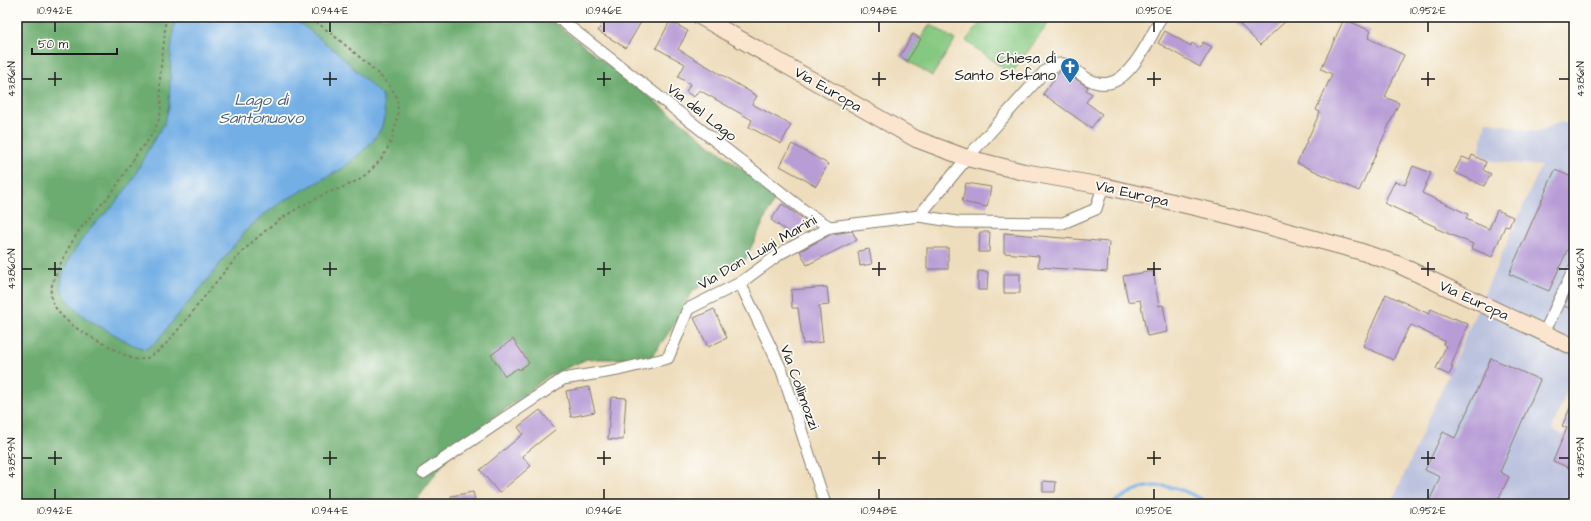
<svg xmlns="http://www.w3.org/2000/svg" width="1591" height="521" font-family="'Architects Daughter',sans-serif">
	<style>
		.industrial { fill: #bcc3de }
		.green { fill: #85c881; stroke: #50724e }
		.forest { fill: #6cac6f; stroke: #446446 }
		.water { fill: #73afe5; stroke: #486680 }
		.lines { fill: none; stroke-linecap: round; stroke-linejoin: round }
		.stream { stroke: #73afe5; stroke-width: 3.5 }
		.building { fill: #b79cd6 }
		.street-casing { stroke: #857c6c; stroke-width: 13 }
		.secondary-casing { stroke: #857c6c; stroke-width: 18 }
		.path { stroke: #857c6c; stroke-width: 2; stroke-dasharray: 3 3; stroke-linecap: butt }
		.street { stroke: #fff; stroke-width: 11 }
		.secondary { stroke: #fce5cf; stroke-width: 16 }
		.ticks { fill: none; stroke: #1c1c1c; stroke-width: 1.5 }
		.labels { text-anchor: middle; stroke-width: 3.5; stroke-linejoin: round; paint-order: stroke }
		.poi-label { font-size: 15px; fill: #1c1c1c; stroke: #fdfcf7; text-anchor: end }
		.street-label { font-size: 15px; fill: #1c1c1c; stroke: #fdfcf7 }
		.water-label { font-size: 16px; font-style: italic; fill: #435e76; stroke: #fdfcf7 }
		.neatline { fill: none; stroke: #1c1c1c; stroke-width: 1.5 }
		.ticks-label { font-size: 10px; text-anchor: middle; fill: #1c1c1c }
	</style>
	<rect width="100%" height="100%" fill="#fdfcf7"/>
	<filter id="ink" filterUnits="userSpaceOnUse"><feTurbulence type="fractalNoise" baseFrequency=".025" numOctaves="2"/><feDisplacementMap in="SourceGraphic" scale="8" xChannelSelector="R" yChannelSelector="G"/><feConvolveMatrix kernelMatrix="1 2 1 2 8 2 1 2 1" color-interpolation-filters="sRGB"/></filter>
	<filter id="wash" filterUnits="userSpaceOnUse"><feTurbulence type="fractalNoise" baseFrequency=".012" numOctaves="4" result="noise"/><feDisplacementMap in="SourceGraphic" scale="16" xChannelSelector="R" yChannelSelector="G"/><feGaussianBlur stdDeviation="0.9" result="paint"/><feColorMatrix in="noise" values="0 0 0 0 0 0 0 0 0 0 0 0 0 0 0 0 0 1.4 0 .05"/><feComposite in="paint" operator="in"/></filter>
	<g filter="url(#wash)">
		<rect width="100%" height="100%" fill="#eeddbc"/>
		<!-- industrial -->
		<path class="industrial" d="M1486,121l50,11 24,-10 14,2v249l-22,57 22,9v65h-183l150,-338 -49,-5 -13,-7z"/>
		<!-- green -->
		<g class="green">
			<path d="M984,17h69l-42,57 -45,-33z"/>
			<path d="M930,24l25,16 -23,36 -32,-20 13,-22 8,4z"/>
		</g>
		<!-- forest -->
		<path class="forest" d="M17,17h530l229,179 -31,64 -52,31 -19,34 -24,34h-63l-39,17 -95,74 -40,54h-396z"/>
		<!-- water -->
		<path class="water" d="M175,17h117l46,36 44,43 3,19 -4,14 -9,13 -15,14 -14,12 -63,35 -18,13 -16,14 -45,58 -19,22 -26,32 -10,7 -13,-4 -46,-26 -16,-14 -10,-17 1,-12 8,-19 10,-15 13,-17 18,-17 19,-24 20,-38 14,-22 5,-18 2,-53z"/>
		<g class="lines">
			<!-- stream -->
			<path class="stream" d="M1112,504c8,-5 17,-12 27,-15 27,-9 49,3 73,15"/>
		</g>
		<g id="blocks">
			<!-- building -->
			<g class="building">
				<path d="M606,17h38l-18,31 -28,-17z"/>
				<path d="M1233,17h57l-30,28z"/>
				<path d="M1344,19l27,12 -3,7 36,17 -19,42 14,6 -40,88 -62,-28 23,-51 -4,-2 16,-36 -11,-5z"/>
				<path d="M670,21l18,10 -10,18 79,47 -5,8 39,21 -10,19 -32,-17 3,-7 -53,-30 -5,7 -8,-5 4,-8 -12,-7 7,-13 -29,-16z"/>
				<path d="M1165,31l26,15 1,-3 8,5 3,-6 9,5 -12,20 -42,-24z"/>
				<path d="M913,34l8,5 -14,22 -7,-5z"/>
				<path d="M1060,71l8,3 20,13 -2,3 6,4 -6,8 16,12 -11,14 -48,-34z"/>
				<path d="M792,144l36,20 -12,22 -36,-20z"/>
				<path d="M1472,155l14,7 -3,8 8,4 -7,12 -30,-14 8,-15 8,3z"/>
				<path d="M1413,166l18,7 -9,20 46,21 -2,5 23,10 8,-19 16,7 -4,10 -4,-1 -13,31 -21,-9 2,-4 -38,-16 1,-1 -52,-24 11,-22 10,4z"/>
				<path d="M1555,170l19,8v57l-25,56 -40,-17z"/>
				<path d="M966,183l25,4 -4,20 -25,-5z"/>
				<path d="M782,204l23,16 -11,16 -23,-16z"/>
				<path d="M852,231l5,9 -50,25 -7,-14 32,-17z"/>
				<path d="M980,232h10l-1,20h-10z"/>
				<path d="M1004,233l105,9 -2,30 -69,-5 1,-11 -35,-3z"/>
				<rect x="927" y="248" width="21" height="21"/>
				<path d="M869,249l3,15 -12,2 -2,-15z"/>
				<path d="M978,271l10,1 -1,18h-9z"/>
				<path d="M1153,271l6,35 4,-1 5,27 -21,4 -7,-36 -12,2 -5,-26z"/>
				<rect x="1004" y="274" width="16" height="19"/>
				<path d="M1574,285v25l-10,-4z"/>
				<path d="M827,287l2,18 -10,1 4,36 -20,2 -5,-36h-6l-1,-18z"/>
				<path d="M1386,294l43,20 2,-5 22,10 1,-1 14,6 -17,42 2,1 -4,8 -13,-6 10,-23 -3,-2 1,-3 -33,-16 -2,4h-1l-15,31 -30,-14z"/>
				<path d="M714,309l13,29 -19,9 -14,-29z"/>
				<path d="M513,339l16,24 -10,7 -1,-2 -13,8 -14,-21z"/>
				<path d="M1491,358l49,22 -40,92 9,5 -13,27h-68l12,-27 -15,-7 18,-38 12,6z"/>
				<path d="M589,387l6,25 -24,5 -5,-26z"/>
				<path d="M611,397l15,1 -3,42 -15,-1z"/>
				<path d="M1574,399v71l-21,-9 14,-33 -5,-2z"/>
				<path d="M540,410l16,19 -34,27 9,10 -32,27 -19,-23 43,-36 -5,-7z"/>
				<path d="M1043,481l13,1 -1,10h-12z"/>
				<path d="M473,492l3,12h-24l-1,-8z"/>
			</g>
		</g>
	</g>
	<g filter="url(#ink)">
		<use href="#blocks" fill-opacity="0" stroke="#857c6c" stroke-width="1"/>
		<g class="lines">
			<defs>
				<g id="street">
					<path d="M557,17l253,198 20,12"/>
					<path d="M919,216l48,-58 78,-87c4,-2 9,-6 14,-7 8,-2 18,8 24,12 7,5 17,9 26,7 22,-4 43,-47 52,-66"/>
					<path d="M740,283l42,88 43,133"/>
					<path d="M1544,333l30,-64"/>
					<path d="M423,473l140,-94 55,-9 50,-12 20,-49 52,-26 41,-30 49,-26 89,-11 38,6 106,1 33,-14 7,-23"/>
				</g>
				<path id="secondary" d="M701,17l215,122 51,19 57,14 79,14 113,26 143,39 38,13 177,83"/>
			</defs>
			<!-- street casing -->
			<use href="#street" class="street-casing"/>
			<!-- secondary casing -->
			<use href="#secondary" class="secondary-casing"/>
			<!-- path -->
			<path class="path" d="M165,17c1,23 -5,44 -5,66 0,14 3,26 -2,39 -5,14 -15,24 -24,36 -7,10 -13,22 -21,33 -10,13 -22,24 -32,37 -9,12 -28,47 -30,62 -1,5 1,11 3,15 11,21 38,32 58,43 23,13 29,18 51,-1 36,-39 64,-87 106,-119 16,-13 35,-24 54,-33 11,-5 23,-8 33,-14 17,-10 30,-25 36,-43 4,-14 8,-27 4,-42 -6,-17 -69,-66 -86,-79"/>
			<!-- street -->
			<use href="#street" class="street"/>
			<!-- secondary -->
			<use href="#secondary" class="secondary"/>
		</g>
	</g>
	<!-- ticks -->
	<path class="ticks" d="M55,22v10M330,22v10M604,22v10M879,22v10M1154,22v10M1428,22v10M55,72v14M330,72v14M604,72v14M879,72v14M1154,72v14M1428,72v14M22,79h10M48,79h14M323,79h14M597,79h14M872,79h14M1147,79h14M1421,79h14M1559,79h10M55,262v14M330,262v14M604,262v14M879,262v14M1154,262v14M1428,262v14M22,269h10M48,269h14M323,269h14M597,269h14M872,269h14M1147,269h14M1421,269h14M1559,269h10M55,451v14M330,451v14M604,451v14M879,451v14M1154,451v14M1428,451v14M22,458h10M48,458h14M323,458h14M597,458h14M872,458h14M1147,458h14M1421,458h14M1559,458h10M55,489v10M330,489v10M604,489v10M879,489v10M1154,489v10M1428,489v10"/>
	<!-- icons -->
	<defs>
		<symbol id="church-pin" viewBox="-11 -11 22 30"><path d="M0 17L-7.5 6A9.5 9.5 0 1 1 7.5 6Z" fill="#1f6fb2" stroke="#fdfcf7"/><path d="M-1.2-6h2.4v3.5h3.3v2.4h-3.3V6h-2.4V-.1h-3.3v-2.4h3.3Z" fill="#fff"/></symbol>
	</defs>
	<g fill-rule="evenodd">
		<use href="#church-pin" x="1059" y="56" width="22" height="30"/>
	</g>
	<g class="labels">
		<!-- poi labels -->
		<g class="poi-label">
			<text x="1056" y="63">Chiesa di<tspan x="1056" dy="17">Santo Stefano</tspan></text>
		</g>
		<!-- street labels -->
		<g class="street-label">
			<text transform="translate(828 89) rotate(30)" y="5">Via Europa</text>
			<text transform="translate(702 112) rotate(38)" y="5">Via del Lago</text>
			<text transform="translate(1132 193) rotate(13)" y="5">Via Europa</text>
			<text transform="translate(757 252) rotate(-30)" y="5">Via Don Luigi Marini</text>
			<text transform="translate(1474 300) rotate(25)" y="5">Via Europa</text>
			<text transform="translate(800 387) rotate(70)" y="5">Via Collimozzi</text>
		</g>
		<!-- water labels -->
		<g class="water-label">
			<text x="261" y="105">Lago di<tspan x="261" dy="18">Santonuovo</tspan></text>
		</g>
	</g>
	<!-- margin -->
	<rect width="1591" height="521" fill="none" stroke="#fdfcf7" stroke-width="44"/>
	<!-- scale -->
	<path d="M32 48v6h85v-6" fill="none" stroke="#1c1c1c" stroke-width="2"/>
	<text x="38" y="48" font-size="12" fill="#1c1c1c" stroke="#fdfcf7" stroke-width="3" paint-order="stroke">50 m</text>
	<rect x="22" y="22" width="1547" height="477" class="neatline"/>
	<g class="ticks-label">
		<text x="55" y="14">10.942°E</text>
		<text x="330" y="14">10.944°E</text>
		<text x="604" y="14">10.946°E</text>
		<text x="879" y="14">10.948°E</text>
		<text x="1154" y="14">10.950°E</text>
		<text x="1428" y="14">10.952°E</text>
		<text transform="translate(11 79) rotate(-90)" y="4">43.861°N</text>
		<text transform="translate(1580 79) rotate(-90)" y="4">43.861°N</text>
		<text transform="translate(11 269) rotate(-90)" y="4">43.860°N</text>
		<text transform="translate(1580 269) rotate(-90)" y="4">43.860°N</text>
		<text transform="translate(11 458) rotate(-90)" y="4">43.859°N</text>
		<text transform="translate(1580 458) rotate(-90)" y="4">43.859°N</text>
		<text x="55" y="514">10.942°E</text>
		<text x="330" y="514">10.944°E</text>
		<text x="604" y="514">10.946°E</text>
		<text x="879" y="514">10.948°E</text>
		<text x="1154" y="514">10.950°E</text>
		<text x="1428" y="514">10.952°E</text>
	</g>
</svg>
